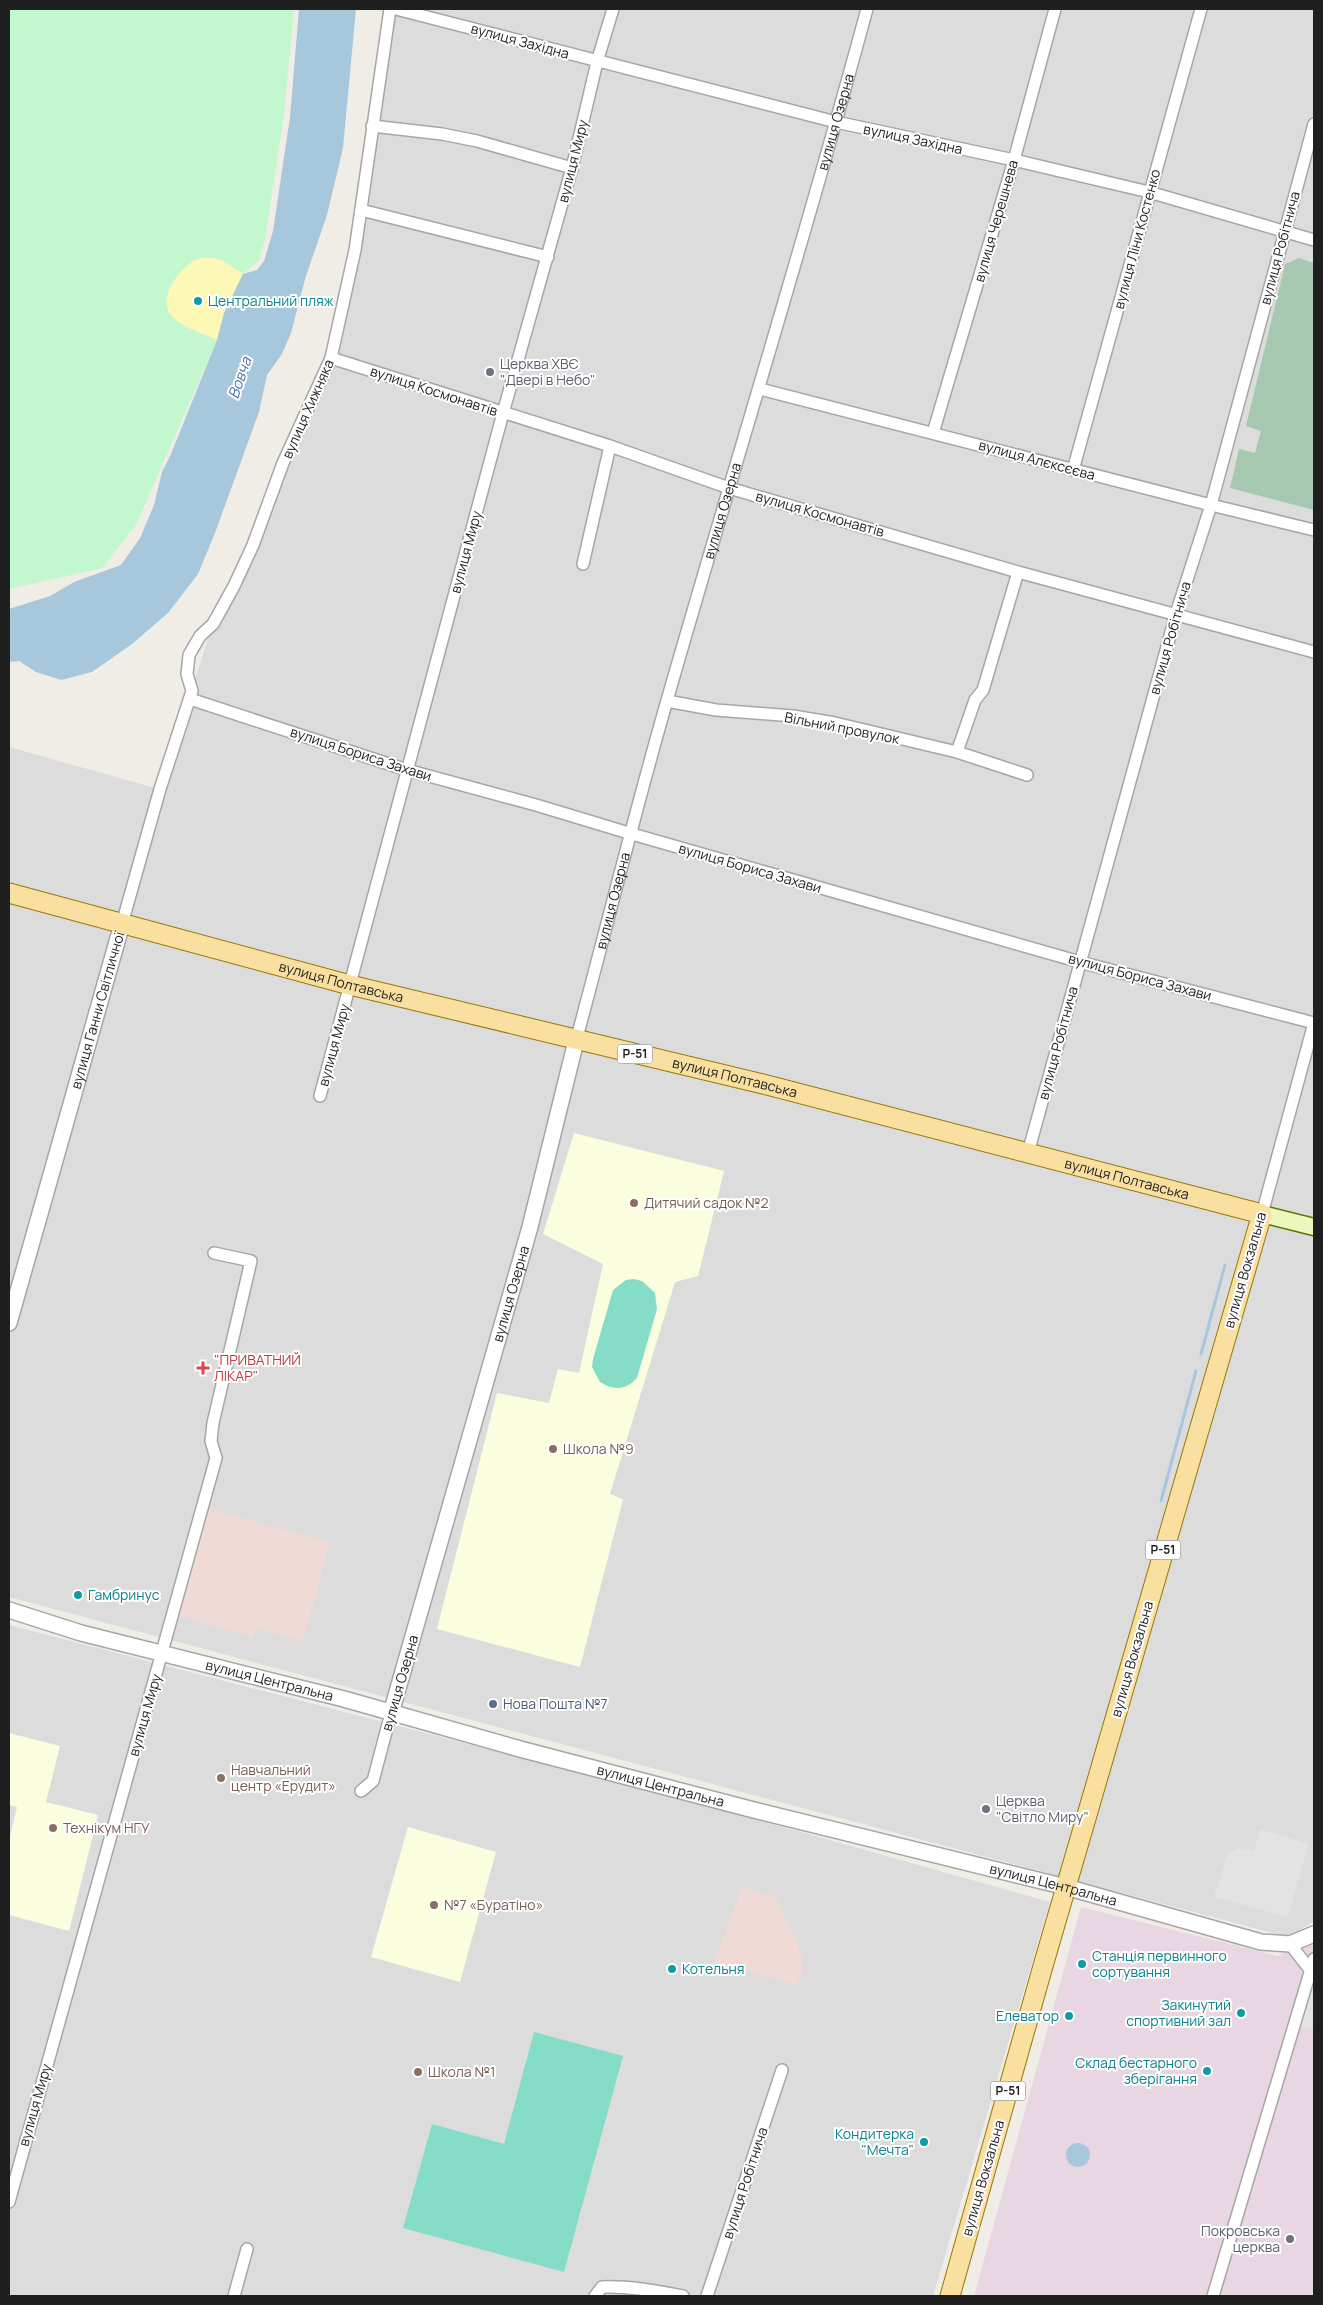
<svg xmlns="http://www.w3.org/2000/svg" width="1323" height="2305" font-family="Manrope,sans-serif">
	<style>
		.residential { fill: #dddcdc }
		.commercial { fill: #f0dad5 }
		.industrial { fill: #e8d7e3 }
		.education { fill: #fafedf }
		.sand { fill: #fdf8b5 }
		.cemetery { fill: #a7c8b0 }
		.park { fill: #c3f8cf }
		.pitch { fill: #85dcc7 }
		.parking { fill: #e3e3e3 }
		.water { fill: #a7c8dc }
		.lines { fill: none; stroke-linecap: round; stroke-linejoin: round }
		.stream { stroke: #a7c8dc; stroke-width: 3 }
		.minor-casing { stroke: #a6a6a6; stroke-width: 14 }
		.tertiary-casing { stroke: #a6a6a6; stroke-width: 18 }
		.secondary-casing { stroke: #597408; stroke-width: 19 }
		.primary-casing { stroke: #957904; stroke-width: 21 }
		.minor { stroke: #fff; stroke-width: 11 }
		.tertiary { stroke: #fff; stroke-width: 15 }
		.secondary { stroke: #ecf8bb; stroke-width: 16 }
		.primary { stroke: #f9dfa0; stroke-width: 19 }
		.culture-dot { fill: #0f9aa8; stroke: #fff; stroke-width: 2 }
		.worship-dot { fill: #6b7280; stroke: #fff; stroke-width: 2 }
		.education-dot { fill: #8d6e63; stroke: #fff; stroke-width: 2 }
		.health-dot { fill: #e0444e; stroke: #fff; stroke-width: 2 }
		.service-dot { fill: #5c6f8a; stroke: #fff; stroke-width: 2 }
		.labels { text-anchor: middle; stroke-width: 4; stroke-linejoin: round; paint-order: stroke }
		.shield { fill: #fff; stroke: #626262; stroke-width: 1 }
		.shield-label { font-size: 12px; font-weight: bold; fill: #1f1f1f }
		.street-label { font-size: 14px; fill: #1f1f1f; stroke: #fff }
		.culture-label { font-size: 14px; fill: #0d838f; stroke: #fff; text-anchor: start }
		.worship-label { font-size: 14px; fill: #5b616d; stroke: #fff; text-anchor: start }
		.education-label { font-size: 14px; fill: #785e54; stroke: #fff; text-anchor: start }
		.health-label { font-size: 14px; fill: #be3a42; stroke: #fff; text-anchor: start }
		.service-label { font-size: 14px; fill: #4e5e75; stroke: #fff; text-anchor: start }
		.water-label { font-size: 15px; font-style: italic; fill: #4d70ac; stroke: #fff }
	</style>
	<rect width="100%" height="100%" fill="#efede5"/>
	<!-- residential -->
	<g class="residential">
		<path d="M390,9h924v1912l-26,16 -1279,-340v-850l150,42 54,-165 118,-266 30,-148z"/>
		<path d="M9,1625l728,189 313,88 -117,394h-924z"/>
	</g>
	<!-- commercial -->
	<g class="commercial">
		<path d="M205,1508l125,34 -27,99 -47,-13 -3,9 -78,-22z"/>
		<path d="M742,1887l34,11 23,50 5,20 -7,17 -83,-22z"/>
	</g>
	<!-- industrial -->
	<path class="industrial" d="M1081,1907l197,49 36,-19v359h-340z"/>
	<!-- education -->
	<g class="education">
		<path d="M574,1133l150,38 -26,105 -23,6 -65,212 13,5 -43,168 -143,-38 60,-236 52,10 9,-34 21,4 24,-109 -60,-30z"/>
		<path d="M9,1733l51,13 -14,56 52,13 -29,116 -60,-16v-74l8,-34 -8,-2z"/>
		<path d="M408,1827l88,25 -36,130 -89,-25z"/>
	</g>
	<!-- sand -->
	<path class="sand" d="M203,258l16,1 24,15 -19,39 -7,27c-15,-7 -38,-13 -47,-26 -11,-15 7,-42 19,-51 4,-3 9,-4 14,-5z"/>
	<!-- cemetery -->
	<path class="cemetery" d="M1299,258l15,5v247l-84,-22 9,-39 16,4 6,-22 -15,-5 39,-162z"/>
	<!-- park -->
	<path class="park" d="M9,9h285l-10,105 -19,126 -6,20 -16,14c-12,-8 -25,-19 -41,-16 -19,3 -45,39 -32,56 10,13 32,19 47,26l-81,185 -34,43 -93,21z"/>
	<!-- pitch -->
	<g class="pitch">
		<path d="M634,1279l8,2 13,12 2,16 -20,69c-11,12 -23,13 -37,4l-8,-15 1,-8 20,-69 13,-10z"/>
		<path d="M534,2032l89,24 -59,216 -161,-44 29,-104 72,20z"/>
	</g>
	<!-- parking -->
	<g class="parking">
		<path d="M1260,1829l49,15 -21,73 -74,-20 14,-45 12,-4 14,3z"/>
		<path d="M1314,1981v44l-4,3 -10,-2z"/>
	</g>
	<!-- water -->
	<g class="water">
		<path d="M299,9h57l-13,139 -16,67 -21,61 -15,57 -9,21 -15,21 -8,37 -44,121 -17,41 -30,39 -36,31 -40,28 -31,8 -25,-8 -17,-11 -10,1v-53l41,-13 24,-14 47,-17 19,-27 14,-33 8,-33 9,-18 46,-114 7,-27 19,-39 14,-4 7,-9 9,-30 17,-114z"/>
		<circle cx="1078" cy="2155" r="12"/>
	</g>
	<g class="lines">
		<!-- stream -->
		<g class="stream">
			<path d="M1201,1354l24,-89"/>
			<path d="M1161,1501l35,-130"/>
		</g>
		<defs>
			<g id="minor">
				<path d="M396,9l440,113 178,38 135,32 165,48"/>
				<path d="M372,126l70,8 35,7 95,27"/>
				<path d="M361,210l187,47"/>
				<path d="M331,358l279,88 119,42 289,84 296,80"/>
				<path d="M760,389l451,116 103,25"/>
				<path d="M933,433l81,-273 41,-151"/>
				<path d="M1073,470l128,-461"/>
				<path d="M583,564l27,-118"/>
				<path d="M190,699l217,71 129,35 96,29 448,128 234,61"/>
				<path d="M667,701l49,9 77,6 42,7 122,29 70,23"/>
				<path d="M957,752l18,-52 8,-10 35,-118"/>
				<path d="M122,924l38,-135 32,-98 -5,-17 2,-19 11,-19 13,-12 21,-38 19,-41 30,-82 48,-105 24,-108 35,-241"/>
				<path id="s1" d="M576,1041c31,-115 59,-230 92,-344 66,-230 137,-458 199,-688"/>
				<path d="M320,1096l183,-683 69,-245 25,-106 16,-53"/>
				<path d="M1028,1153l148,-539 35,-109 103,-381"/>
				<path d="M1262,1214l52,-191"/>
				<path d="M361,1791l12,-10 18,-68"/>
				<path d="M1290,1944l21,27"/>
				<path d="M9,2202l207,-744 -5,-17 2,-18 38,-162 -37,-8"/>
				<path d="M234,2296l13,-47"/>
				<path d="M595,2296l7,-9c27,-1 55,4 81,9"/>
				<path d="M707,2296l75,-226"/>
				<path d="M1213,2296l101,-337"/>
			</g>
			<g id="tertiary">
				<path id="s2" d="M9,1323l113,-399"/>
				<path id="s3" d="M9,1610l72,23 263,66 176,50 230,60 316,78 195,55 29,2 24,-10"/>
				<path id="s4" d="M391,1713l139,-486 46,-186"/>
			</g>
			<path id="secondary" d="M1262,1214l52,13"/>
			<g id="primary">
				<path id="s5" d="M9,893l341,92 413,99 499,130 -219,752 -93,330"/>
			</g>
		</defs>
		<!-- minor casing -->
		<use href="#minor" class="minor-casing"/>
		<!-- tertiary casing -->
		<use href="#tertiary" class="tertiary-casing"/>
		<!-- secondary casing -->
		<use href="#secondary" class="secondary-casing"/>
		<!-- primary casing -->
		<use href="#primary" class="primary-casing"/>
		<!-- minor -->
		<use href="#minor" class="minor"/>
		<!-- tertiary -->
		<use href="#tertiary" class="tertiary"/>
		<!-- secondary -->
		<use href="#secondary" class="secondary"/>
		<!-- primary -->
		<use href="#primary" class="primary"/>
	</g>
	<!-- markers -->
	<g class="culture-dot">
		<circle cx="198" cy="301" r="5"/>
		<circle cx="78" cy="1595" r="5"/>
		<circle cx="1082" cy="1964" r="5"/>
		<circle cx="672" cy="1969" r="5"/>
		<circle cx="1241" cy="2013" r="5"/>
		<circle cx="1069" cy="2016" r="5"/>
		<circle cx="1207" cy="2071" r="5"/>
		<circle cx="924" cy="2142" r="5"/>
	</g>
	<g class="worship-dot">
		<circle cx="490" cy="372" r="5"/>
		<circle cx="986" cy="1809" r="5"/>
		<circle cx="1290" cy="2239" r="5"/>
	</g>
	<g class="education-dot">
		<circle cx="634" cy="1203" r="5"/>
		<circle cx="553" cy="1449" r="5"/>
		<circle cx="221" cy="1778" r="5"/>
		<circle cx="53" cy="1828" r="5"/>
		<circle cx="434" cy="1905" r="5"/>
		<circle cx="418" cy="2072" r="5"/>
	</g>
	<path class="health-dot" d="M200.5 1360.5h5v5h5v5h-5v5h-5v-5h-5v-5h5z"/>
	<circle class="service-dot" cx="493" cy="1704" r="5"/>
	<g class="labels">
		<!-- shield labels -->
		<g class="shield">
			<rect x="617.5" y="1044.5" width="35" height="19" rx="4"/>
			<rect x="1145.5" y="1540.5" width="35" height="19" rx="4"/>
			<rect x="990.5" y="2081.5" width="35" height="19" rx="4"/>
		</g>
		<g class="shield-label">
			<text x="635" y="1058">Р-51</text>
			<text x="1163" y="1554">Р-51</text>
			<text x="1008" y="2095">Р-51</text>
		</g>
		<!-- street labels -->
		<g class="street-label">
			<text transform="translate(520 41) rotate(15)" y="5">вулиця Західна</text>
			<text dy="5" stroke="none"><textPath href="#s1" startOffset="955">вулиця Озерна</textPath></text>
			<text transform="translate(913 139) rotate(12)" y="5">вулиця Західна</text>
			<text transform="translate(573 161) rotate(-76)" y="5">вулиця Миру</text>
			<text transform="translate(996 221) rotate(-74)" y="5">вулиця Черешнева</text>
			<text transform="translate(1137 239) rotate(-75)" y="5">вулиця Ліни Костенко</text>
			<text transform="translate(1280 248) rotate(-75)" y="5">вулиця Робітнича</text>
			<text transform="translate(434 391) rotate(18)" y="5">вулиця Космонавтів</text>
			<text transform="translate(308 409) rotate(-66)" y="5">вулиця Хижняка</text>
			<text transform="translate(1037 460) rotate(15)" y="5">вулиця Алєксєєва</text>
			<text dy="5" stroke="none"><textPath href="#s1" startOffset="550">вулиця Озерна</textPath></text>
			<text transform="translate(820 514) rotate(16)" y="5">вулиця Космонавтів</text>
			<text transform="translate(466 552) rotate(-75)" y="5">вулиця Миру</text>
			<text transform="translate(1170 638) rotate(-74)" y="5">вулиця Робітнича</text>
			<text transform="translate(842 728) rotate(11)" y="5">Вільний провулок</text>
			<text transform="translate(361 754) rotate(18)" y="5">вулиця Бориса Захави</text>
			<text transform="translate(750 868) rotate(16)" y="5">вулиця Бориса Захави</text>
			<text dy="5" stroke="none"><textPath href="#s1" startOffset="145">вулиця Озерна</textPath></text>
			<text transform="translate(1140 977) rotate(15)" y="5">вулиця Бориса Захави</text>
			<text dy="5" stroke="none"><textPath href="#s5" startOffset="344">вулиця Полтавська</textPath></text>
			<text dy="5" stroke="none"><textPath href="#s2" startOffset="325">вулиця Ганни Світличної</textPath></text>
			<text transform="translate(1058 1043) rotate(-75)" y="5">вулиця Робітнича</text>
			<text transform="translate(334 1045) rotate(-75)" y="5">вулиця Миру</text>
			<text dy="5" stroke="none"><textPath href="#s5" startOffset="749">вулиця Полтавська</textPath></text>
			<text dy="5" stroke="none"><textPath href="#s5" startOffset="1154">вулиця Полтавська</textPath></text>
			<text transform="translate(1245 1270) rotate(-74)" y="5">вулиця Вокзальна</text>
			<text dy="5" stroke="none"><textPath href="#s4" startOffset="436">вулиця Озерна</textPath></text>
			<text transform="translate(1132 1659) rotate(-74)" y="5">вулиця Вокзальна</text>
			<text dy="5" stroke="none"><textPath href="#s3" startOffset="270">вулиця Центральна</textPath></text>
			<text transform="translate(400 1683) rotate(-74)" y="5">вулиця Озерна</text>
			<text transform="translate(145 1715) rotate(-74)" y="5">вулиця Миру</text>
			<text dy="5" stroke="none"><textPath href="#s3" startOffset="675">вулиця Центральна</textPath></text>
			<text dy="5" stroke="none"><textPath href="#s3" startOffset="1080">вулиця Центральна</textPath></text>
			<text transform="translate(35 2105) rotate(-74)" y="5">вулиця Миру</text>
			<text transform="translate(983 2178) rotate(-74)" y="5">вулиця Вокзальна</text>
			<text transform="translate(745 2183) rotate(-72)" y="5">вулиця Робітнича</text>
		</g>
		<!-- culture labels -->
		<g class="culture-label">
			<text x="208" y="306">Центральний пляж</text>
			<text x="88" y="1600">Гамбринус</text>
			<text x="1092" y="1961">Станція первинного<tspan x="1092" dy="16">сортування</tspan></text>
			<text x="682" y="1974">Котельня</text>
			<text x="1231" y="2010" text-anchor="end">Закинутий<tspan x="1231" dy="16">спортивний зал</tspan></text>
			<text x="1059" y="2021" text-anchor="end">Елеватор</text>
			<text x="1197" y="2068" text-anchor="end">Склад бестарного<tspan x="1197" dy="16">зберігання</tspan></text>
			<text x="914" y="2139" text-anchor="end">Кондитерка<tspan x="914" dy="16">"Мечта"</tspan></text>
		</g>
		<!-- worship labels -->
		<g class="worship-label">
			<text x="500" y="369">Церква ХВЄ<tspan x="500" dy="16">"Двері в Небо"</tspan></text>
			<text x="996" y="1806">Церква<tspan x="996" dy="16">"Світло Миру"</tspan></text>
			<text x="1280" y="2236" text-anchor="end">Покровська<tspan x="1280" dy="16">церква</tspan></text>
		</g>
		<!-- education labels -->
		<g class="education-label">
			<text x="644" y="1208">Дитячий садок №2</text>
			<text x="563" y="1454">Школа №9</text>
			<text x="231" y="1775">Навчальний<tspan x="231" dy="16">центр «Ерудит»</tspan></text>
			<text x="63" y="1833">Технікум НГУ</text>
			<text x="444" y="1910">№7 «Буратіно»</text>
			<text x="428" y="2077">Школа №1</text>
		</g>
		<!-- health labels -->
		<g class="health-label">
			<text x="214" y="1365">"ПРИВАТНИЙ<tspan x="214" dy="16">ЛІКАР"</tspan></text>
		</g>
		<!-- service labels -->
		<g class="service-label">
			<text x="503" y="1709">Нова Пошта №7</text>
		</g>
		<!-- water labels -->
		<g class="water-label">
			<text transform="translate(240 378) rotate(-71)" y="5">Вовча</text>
		</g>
	</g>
	<!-- border -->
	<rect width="1323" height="2305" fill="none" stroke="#1f1f1f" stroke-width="20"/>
</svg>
